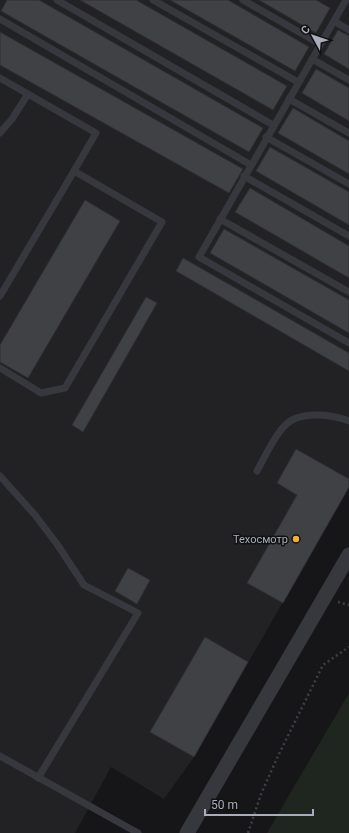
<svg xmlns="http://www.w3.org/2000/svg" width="349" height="833" font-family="Roboto,sans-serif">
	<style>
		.built { fill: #222225 }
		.green { fill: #1e261f }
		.building { fill: #404145; stroke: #303034 }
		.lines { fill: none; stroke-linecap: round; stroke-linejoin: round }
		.path { stroke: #3d3f44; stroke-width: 2.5; stroke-dasharray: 2 3; stroke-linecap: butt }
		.service { stroke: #37383d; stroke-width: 7 }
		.minor { stroke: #37383d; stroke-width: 15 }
		.poi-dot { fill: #f2b134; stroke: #111113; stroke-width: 1.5 }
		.labels { text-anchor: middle; stroke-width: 3; stroke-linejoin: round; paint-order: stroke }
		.poi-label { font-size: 11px; fill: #a8adb8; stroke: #111113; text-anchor: end }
	</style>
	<rect width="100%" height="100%" fill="#161618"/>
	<!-- built -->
	<path class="built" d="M0,0h349v487l-155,270 -30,42 -53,-32 -36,66h-75z"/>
	<!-- green -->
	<path class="green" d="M349,693v140h-82z"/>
	<!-- building -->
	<g class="building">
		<path d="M7,0h32l224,128 -14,24 -248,-141z"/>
		<path d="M80,0h56l151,86 -14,24z"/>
		<path d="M170,0h58l81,47 -14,24z"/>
		<path d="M259,0h57l14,8 -14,25z"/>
		<path d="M338,30l11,6v33l-25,-15z"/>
		<path d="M0,32l243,137 -14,24 -229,-128z"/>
		<path d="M316,69l33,19v33l-47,-28z"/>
		<path d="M293,108l56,33v33l-71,-41z"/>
		<path d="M270,147l79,45v33l-93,-54z"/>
		<path d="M250,188l99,58v32l-114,-66z"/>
		<path d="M85,200l35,21 -92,157 -28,-16v-17z"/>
		<path d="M224,229l125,71v33l-139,-80z"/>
		<path d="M183,258l166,95v18l-173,-100z"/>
		<path d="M146,297l11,6 -74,129 -11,-7z"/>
		<path d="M296,449l53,30v8l-66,116 -36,-20 50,-88 -20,-12z"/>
		<path d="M128,568l22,12 -13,24 -22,-13z"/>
		<path d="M205,637l43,25 -54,95 -44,-25z"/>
	</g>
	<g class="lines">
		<!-- path -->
		<g class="path">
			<path d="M338,602l11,3"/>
			<path d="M248,833l13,-39 17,-38 45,-91 26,-18"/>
		</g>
		<!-- service -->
		<g class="service">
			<path d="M57,0l216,125"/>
			<path d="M153,0l145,82"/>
			<path d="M243,0l77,44"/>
			<path d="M346,0l-147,257 150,86"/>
			<path d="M0,19l251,146"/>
			<path d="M334,21l15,9"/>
			<path d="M312,59l37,21"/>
			<path d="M0,78l96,55 -22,38"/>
			<path d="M289,99l60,34"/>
			<path d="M0,133l12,-14 16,-25"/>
			<path d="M266,137l83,47"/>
			<path d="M244,176l105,60"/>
			<path d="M220,219l129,73"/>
			<path d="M0,296l74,-125 88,51 -97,166 -24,5 -41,-25"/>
			<path d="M257,471c8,-14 21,-44 35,-51 8,-4 15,-5 24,-5 11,0 23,2 33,6"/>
			<path d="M0,476l35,39 22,29 27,41 54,28 -100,165"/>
			<path d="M0,756l138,77"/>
		</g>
		<!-- minor -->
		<path class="minor" d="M187,833l162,-278"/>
	</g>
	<!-- markers -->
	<circle class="poi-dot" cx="296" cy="539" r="4"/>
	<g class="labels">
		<!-- poi labels -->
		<g class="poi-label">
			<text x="288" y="543">Техосмотр</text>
		</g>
	</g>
	<!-- north arrow -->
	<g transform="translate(313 36) rotate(310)" stroke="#111113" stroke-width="3" paint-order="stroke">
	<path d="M0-3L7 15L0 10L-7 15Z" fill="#a8adb8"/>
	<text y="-6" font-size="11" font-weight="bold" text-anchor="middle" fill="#a8adb8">С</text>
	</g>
	<!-- scale -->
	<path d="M205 809v6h108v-6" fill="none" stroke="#a8adb8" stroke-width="2"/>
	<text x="211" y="809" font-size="12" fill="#a8adb8" stroke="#111113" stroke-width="3" paint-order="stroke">50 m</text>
</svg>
